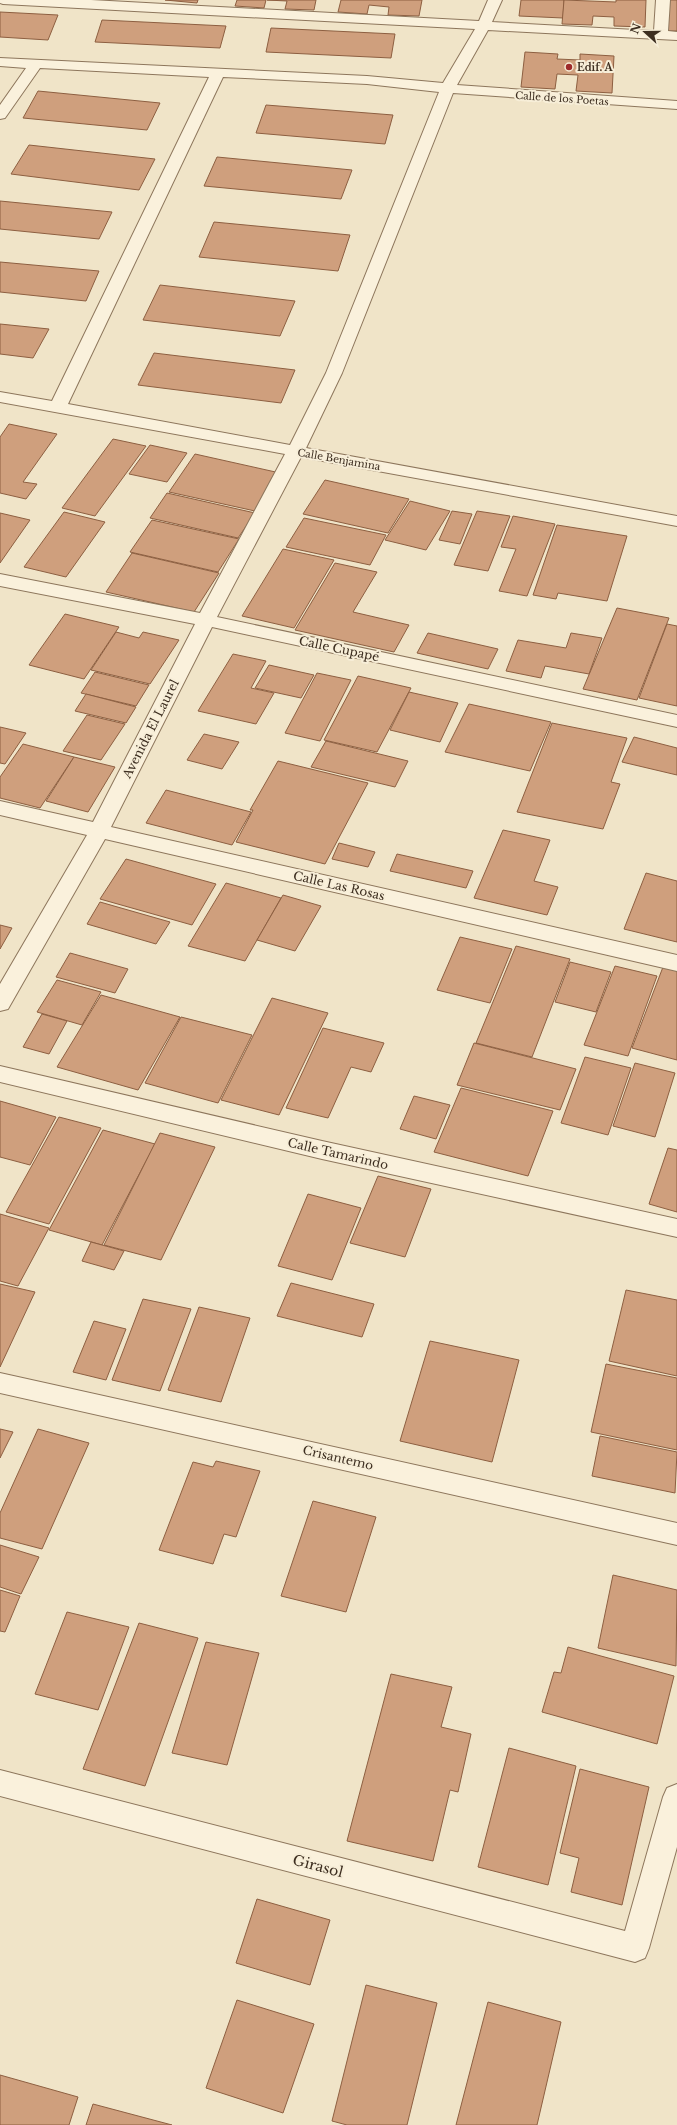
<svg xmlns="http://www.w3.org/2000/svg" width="677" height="2125" font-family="'Libre Baskerville',serif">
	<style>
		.building { fill: #cf9f7d; stroke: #8d5f41 }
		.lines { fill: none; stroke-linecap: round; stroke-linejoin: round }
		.street-casing { stroke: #8d765c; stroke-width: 2 }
		.street { fill: #faf1dc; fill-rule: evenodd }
		.poi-dot { fill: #9e2a2b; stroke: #f7eed8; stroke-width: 1.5 }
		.labels { text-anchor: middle; stroke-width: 4; stroke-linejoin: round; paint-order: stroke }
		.far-poi-label { font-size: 10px; font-weight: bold; fill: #3d2e20; stroke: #f7eed8; text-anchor: start }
		.far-street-label { font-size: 10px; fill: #3d2e20; stroke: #f7eed8 }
		.street-label { font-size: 12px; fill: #3d2e20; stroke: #f7eed8 }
		.near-street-label { font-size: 14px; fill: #3d2e20; stroke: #f7eed8 }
	</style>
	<rect width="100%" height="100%" fill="#f0e4c8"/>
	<!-- building -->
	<g class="building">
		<path d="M165,0h33l-1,3z"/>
		<path d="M237,0h29l-2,8 -29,-2z"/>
		<path d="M267,0h49l-2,10 -29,-1 2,-8z"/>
		<path d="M341,0h81l-3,16 -31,-1 1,-8 -20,-2 -2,9 -29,-2z"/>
		<path d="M521,0h43l-1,18 -44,-2z"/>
		<path d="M564,0l52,2v-2h30l-1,27 -31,-1v-9l-21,-1 -1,9 -30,-1z"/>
		<path d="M668,0h9v31h-10z"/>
		<path d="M0,12l58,3 -10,25 -48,-3z"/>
		<path d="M102,20l124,6 -6,22 -125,-6z"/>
		<path d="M271,28l124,6 -4,24 -125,-6z"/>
		<path d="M525,52l33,2 -1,5 23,1v-6l34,2 -2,37 -36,-2 2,-16 -21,-1 -2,15 -34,-2z"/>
		<path d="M38,91l122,12 -13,27 -124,-12z"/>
		<path d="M266,105l127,10 -8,29 -129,-11z"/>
		<path d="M29,145l126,14 -16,31 -128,-16z"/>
		<path d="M217,157l135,13 -11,29 -137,-13z"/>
		<path d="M0,201l112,11 -13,27 -99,-10z"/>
		<path d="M214,222l136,13 -12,36 -139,-14z"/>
		<path d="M0,262l99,9 -13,30 -86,-9z"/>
		<path d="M160,285l135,16 -15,35 -137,-16z"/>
		<path d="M0,324l49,5 -16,29 -33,-4z"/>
		<path d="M154,353l141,17 -14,33 -143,-18z"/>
		<path d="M9,424l48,10 -34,48 14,2 -11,15 -26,-6v-56z"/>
		<path d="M113,439l33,7 -51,70 -33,-8z"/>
		<path d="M150,445l37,8 -20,29 -38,-8z"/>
		<path d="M195,454l85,19 -25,38 -86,-19z"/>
		<path d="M325,480l84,19 -21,34 -85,-19z"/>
		<path d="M167,493l88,20 -17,25 -88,-20z"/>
		<path d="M410,501l40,10 -24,39 -41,-10z"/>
		<path d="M452,511l20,3 -12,30 -21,-4z"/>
		<path d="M477,511l33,5 -22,55 -34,-6z"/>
		<path d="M64,512l41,10 -39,55 -42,-10z"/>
		<path d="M0,513l30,7 -30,43z"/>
		<path d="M513,516l42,8 -28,72 -28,-5 17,-42 -15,-2z"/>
		<path d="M304,518l82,17 -16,30 -84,-18z"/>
		<path d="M152,520l87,19 -21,33 -88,-20z"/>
		<path d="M557,525l70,11 -20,65 -49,-8 -2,6 -23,-4z"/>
		<path d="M283,549l51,11 -40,68 -52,-12z"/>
		<path d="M132,553l87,20 -25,39 -88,-20z"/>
		<path d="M335,563l42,9 -24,40 56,13 -15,27 -99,-22z"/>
		<path d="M617,608l52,10 -32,82 -54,-11z"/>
		<path d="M65,614l54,13 -35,52 -55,-14z"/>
		<path d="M667,624l10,2v80l-38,-8z"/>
		<path d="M116,632l23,6 4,-6 36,8 -29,44 -59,-14z"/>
		<path d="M428,633l70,16 -10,20 -71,-16z"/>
		<path d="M571,633l31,5 -13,36 -44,-8 -4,12 -35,-7 12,-31 48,8z"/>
		<path d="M233,654l33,7 -15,27 23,5 -18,31 -58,-13z"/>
		<path d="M269,665l45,10 -13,23 -46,-10z"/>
		<path d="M95,672l54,13 -13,21 -55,-13z"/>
		<path d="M317,673l34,7 -31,61 -35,-8z"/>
		<path d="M358,676l53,12 -34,64 -53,-12z"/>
		<path d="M409,692l49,11 -18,39 -50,-12z"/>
		<path d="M86,694l50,13 -10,16 -51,-12z"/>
		<path d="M469,704l82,18 -21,49 -85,-19z"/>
		<path d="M87,715l38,9 -24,36 -38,-9z"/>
		<path d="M552,723l75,15 -16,44 9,2 -17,45 -86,-17z"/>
		<path d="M0,727l26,6 -21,31 -5,-1z"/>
		<path d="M204,734l35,8 -17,27 -35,-9z"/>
		<path d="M634,737l43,11v27l-55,-13z"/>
		<path d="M326,741l82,20 -13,26 -84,-20z"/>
		<path d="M23,744l51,13 -34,51 -40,-10v-21z"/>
		<path d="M74,757l41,10 -27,45 -42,-11z"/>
		<path d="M278,761l90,22 -43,81 -89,-22 17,-32h-3z"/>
		<path d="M166,790l85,22 -19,33 -86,-22z"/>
		<path d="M503,830l47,10 -16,41 24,6 -11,28 -73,-17z"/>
		<path d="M339,843l36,9 -7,15 -36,-8z"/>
		<path d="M397,854l76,17 -7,17 -76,-17z"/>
		<path d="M126,859l90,25 -24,41 -92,-26z"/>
		<path d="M646,873l31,8v61l-53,-13z"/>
		<path d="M226,883l55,15 -36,63 -57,-15z"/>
		<path d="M283,895l38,11 -26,45 -38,-11z"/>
		<path d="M100,902l70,20 -14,22 -69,-20z"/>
		<path d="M0,925l12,3 -12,21z"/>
		<path d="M460,937l52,12 -22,54 -53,-13z"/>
		<path d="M516,946l54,13 -38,98 -56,-14z"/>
		<path d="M70,953l58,16 -13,24 -59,-16z"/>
		<path d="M570,962l41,10 -15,40 -41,-10z"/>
		<path d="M615,966l42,10 -29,80 -44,-11z"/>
		<path d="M663,967l14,4v89l-45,-12z"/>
		<path d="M57,980l44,12 -19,33 -45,-13z"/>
		<path d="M101,995l79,22 -42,73 -81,-23z"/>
		<path d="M272,998l56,15 -49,102 -58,-15z"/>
		<path d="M42,1014l25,7 -18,33 -26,-7z"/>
		<path d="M181,1017l71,18 -34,68 -73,-20z"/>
		<path d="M323,1028l61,15 -13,29 -20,-5 -23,51 -42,-10z"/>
		<path d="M474,1043l102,26 -16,41 -103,-25z"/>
		<path d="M585,1057l46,11 -23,67 -47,-12z"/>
		<path d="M635,1063l40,10 -20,64 -42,-11z"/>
		<path d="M461,1088l92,23 -25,65 -94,-24z"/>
		<path d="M414,1096l36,9 -14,34 -36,-10z"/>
		<path d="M0,1101l56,16 -26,48 -30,-8z"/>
		<path d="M59,1117l42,11 -52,96 -43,-12z"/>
		<path d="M103,1130l52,14 -53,101 -53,-15z"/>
		<path d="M160,1133l55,14 -54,113 -57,-15z"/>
		<path d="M668,1148l9,2v62l-28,-8z"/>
		<path d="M378,1176l53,13 -26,68 -55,-14z"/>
		<path d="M308,1194l53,14 -29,72 -54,-14z"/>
		<path d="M0,1214l49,14 -31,58 -18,-5z"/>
		<path d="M91,1242l33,9 -10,19 -32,-9z"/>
		<path d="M291,1283l83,21 -12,33 -85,-21z"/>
		<path d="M0,1284l35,8 -35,75z"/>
		<path d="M626,1290l51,10v76l-68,-15z"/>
		<path d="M143,1299l48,10 -31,82 -48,-11z"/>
		<path d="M199,1307l51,11 -29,84 -53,-12z"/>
		<path d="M94,1321l32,8 -20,51 -33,-8z"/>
		<path d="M430,1341l89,19 -27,102 -92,-21z"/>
		<path d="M606,1364l71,14v72l-86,-18z"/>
		<path d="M0,1429l13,3 -13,26z"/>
		<path d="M38,1429l51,14 -47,106 -42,-11v-25z"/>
		<path d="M600,1436l77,16 -2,41 -83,-17z"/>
		<path d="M216,1461l44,10 -24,66 -12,-3 -11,30 -54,-14 34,-88 20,5z"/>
		<path d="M313,1501l63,16 -30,95 -65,-16z"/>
		<path d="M0,1545l39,12 -18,37 -21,-7z"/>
		<path d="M613,1575l64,15 -1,76 -78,-18z"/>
		<path d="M0,1590l20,6 -15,36 -5,-1z"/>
		<path d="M67,1612l62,15 -31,83 -63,-16z"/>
		<path d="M139,1623l59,15 -53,148 -62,-17z"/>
		<path d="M206,1642l53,11 -32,112 -55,-12z"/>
		<path d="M568,1647l106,29 -17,68 -115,-32 12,-40 7,1z"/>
		<path d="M391,1674l61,13 -11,40 30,7 -13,58 -8,-2 -17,71 -86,-20z"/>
		<path d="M509,1748l67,18 -28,119 -70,-18z"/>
		<path d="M580,1769l69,18 -27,118 -51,-13 8,-34 -19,-5z"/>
		<path d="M257,1899l73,21 -20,65 -74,-22z"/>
		<path d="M366,1985l71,18 -30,122h-60l-15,-4z"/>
		<path d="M237,2000l77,24 -31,89 -77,-25z"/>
		<path d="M488,2002l73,20 -24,103h-81z"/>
		<path d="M0,2075l78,22 -9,28h-69z"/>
		<path d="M93,2104l79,21h-86z"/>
	</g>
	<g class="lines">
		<defs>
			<g id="street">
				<path d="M0,0h91l388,21 9,-21h14l-10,22 162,9 2,-31h14l-2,31 9,1v8l-189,-10 -31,55 220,16v8l-224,-16 -111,280 -36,75 371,68v10l-376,-69 -84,160 460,98v12l-465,-100 -101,200 566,128v16l-572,-132 -97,170 -8,2v-27l87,-149 -87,-20v-14l93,21 102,-198 -195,-38v-12l200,39 85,-159 -285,-52v-10l52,9 157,-324 -169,-9 -35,50 -5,1v-14l26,-37 -26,-2v-8l367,18 76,7 32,-54 -472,-25 -3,-1zM223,77l144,7 72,8 -113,281 -36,72 -222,-41z"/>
				<path d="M0,1066l322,75 355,78v18l-355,-78 -322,-77z"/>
				<path d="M0,1373l677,150v22l-677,-152z"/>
				<path d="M0,1770l625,161 38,-134 4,-9 10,-4v63l-28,101 -4,10 -10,4 -635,-166z"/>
			</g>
		</defs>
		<!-- street casing -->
		<use href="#street" class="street-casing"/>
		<!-- street -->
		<use href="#street" class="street"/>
	</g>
	<!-- markers -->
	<circle class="poi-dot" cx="569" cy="67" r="4"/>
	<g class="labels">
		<!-- far-poi labels -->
		<g class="far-poi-label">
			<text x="577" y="71">Edif. A</text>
		</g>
		<!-- far-street labels -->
		<g class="far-street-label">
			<text transform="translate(562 98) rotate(4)" y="4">Calle de los Poetas</text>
			<text transform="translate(339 459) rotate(10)" y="4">Calle Benjamina</text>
		</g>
		<!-- street labels -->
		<g class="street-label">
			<text transform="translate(339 649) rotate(12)" y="4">Calle Cupapé</text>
			<text transform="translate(151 729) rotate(-63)" y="4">Avenida El Laurel</text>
			<text transform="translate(339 886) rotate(13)" y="4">Calle Las Rosas</text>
			<text transform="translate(338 1154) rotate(13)" y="4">Calle Tamarindo</text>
			<text transform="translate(338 1458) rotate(13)" y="4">Crisantemo</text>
		</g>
		<!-- near-street labels -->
		<g class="near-street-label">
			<text transform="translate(318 1866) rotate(15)" y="5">Girasol</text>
		</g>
	</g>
	<!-- north arrow -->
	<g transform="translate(645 32) rotate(291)" stroke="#f7eed8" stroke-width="3" paint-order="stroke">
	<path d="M0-3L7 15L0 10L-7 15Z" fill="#3d2e20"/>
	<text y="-6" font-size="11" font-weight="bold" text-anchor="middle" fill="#3d2e20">N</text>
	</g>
</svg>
